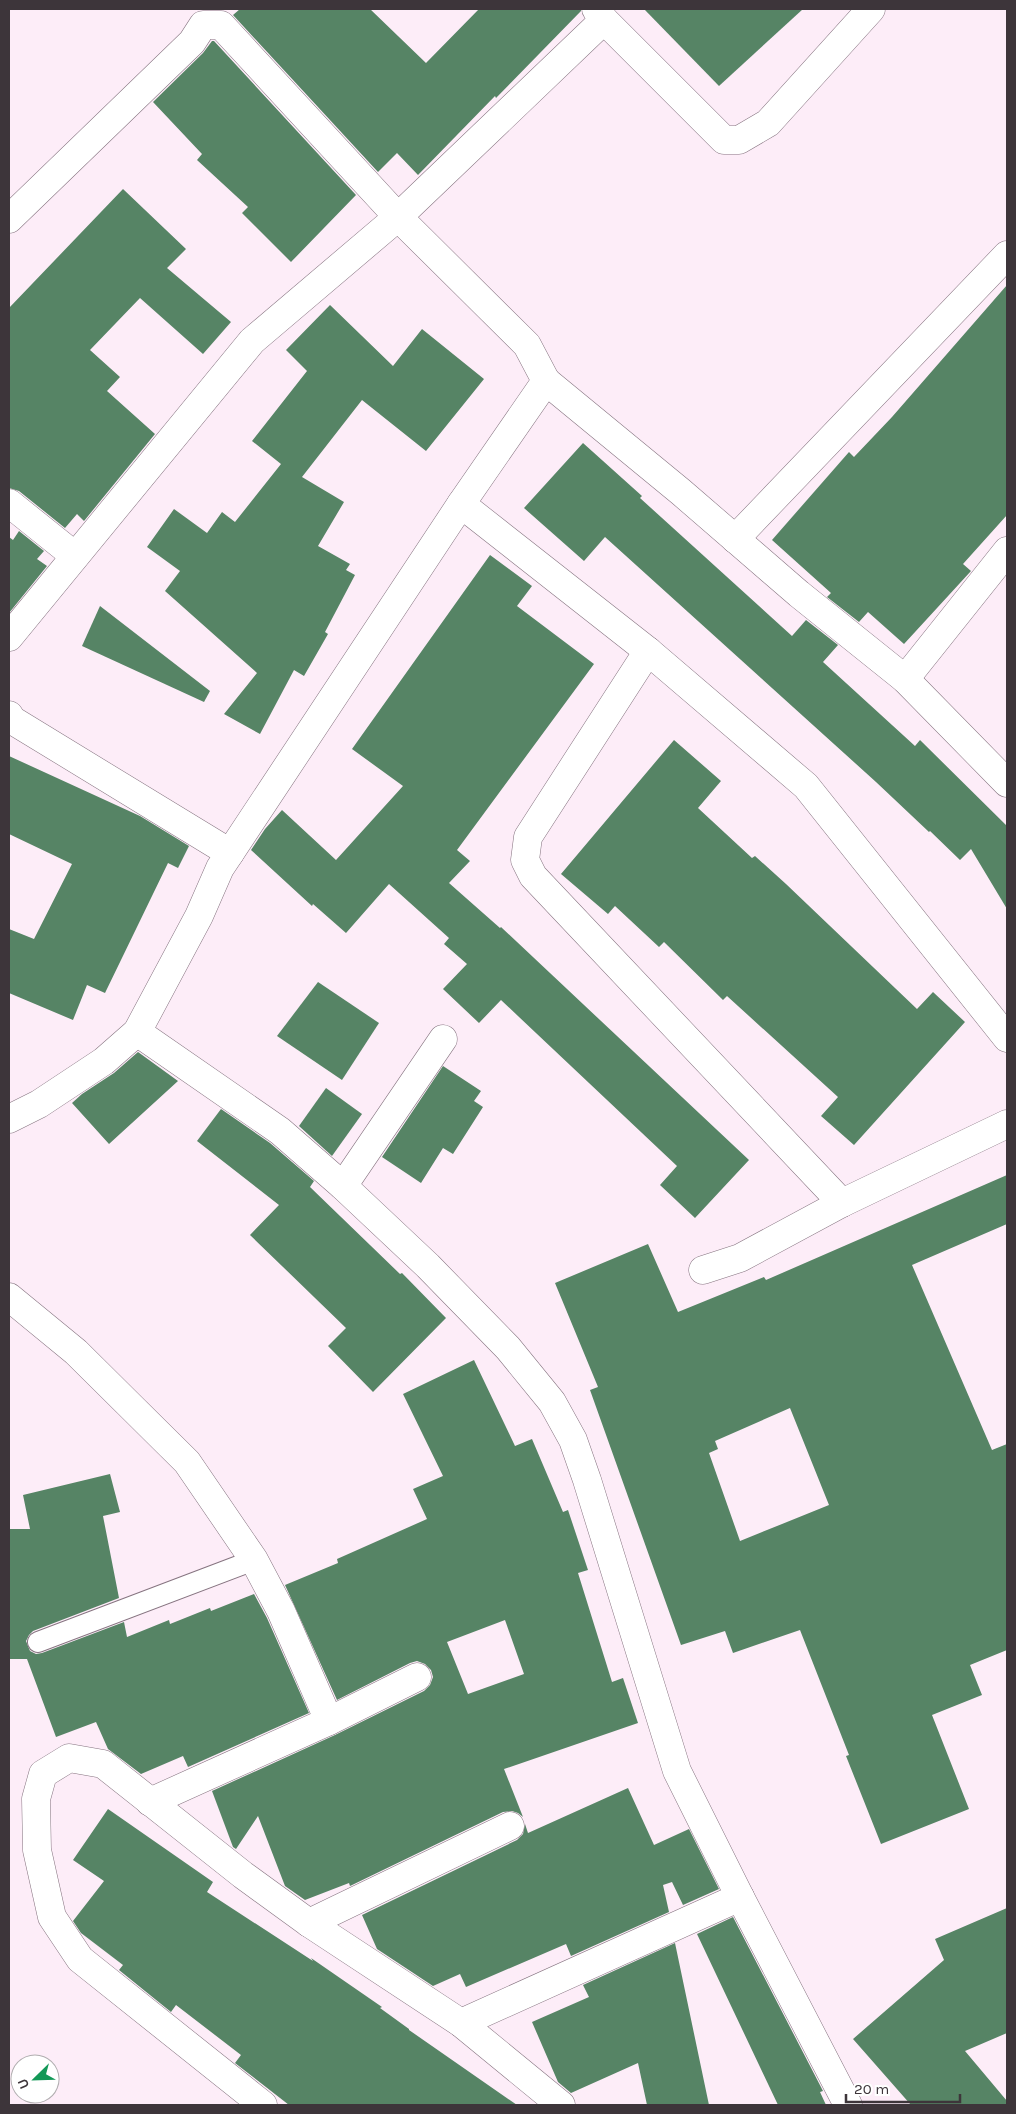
<svg xmlns="http://www.w3.org/2000/svg" width="1016" height="2114" font-family="Karla,sans-serif">
	<style>
		.building { fill: #568465; fill-rule: evenodd }
		.lines { fill: none; stroke-linecap: round; stroke-linejoin: round }
		.lane-casing { stroke: #867480; stroke-width: 22 }
		.street-casing { stroke: #867480; stroke-width: 29 }
		.lane { stroke: #fff; stroke-width: 20 }
		.street { stroke: #fff; stroke-width: 28 }
	</style>
	<rect width="100%" height="100%" fill="#fdedf8"/>
	<!-- building -->
	<g class="building">
		<path d="M240,9h130l56,54 53,-54h102v2l-85,87 -1,-2 -77,79 -21,-22 -19,19 -145,-157z"/>
		<path d="M644,9h159l-84,77z"/>
		<path d="M212,41h2l142,154 -65,67 -49,-49 6,-6 -51,-47 5,-6 -49,-52 50,-49z"/>
		<path d="M123,189l63,60 -19,19 64,54 -28,32 -63,-56 -50,52 30,27 -13,14 48,43 -71,87 -7,-7 -12,14 -46,-37 -10,-3v-180z"/>
		<path d="M1007,285v230l-44,49 8,7 -67,73 -36,-32 -9,10 -32,-25 4,-4 -59,-53 77,-88 5,5 38,-40z"/>
		<path d="M330,305l63,61 29,-37 62,50 -58,72 -64,-51 -60,77 42,25 -26,44 32,18 -4,6 9,5 -30,57 3,2 -24,42 -10,-6 -34,64 -36,-20 33,-41 -92,-82 15,-20 -33,-24 27,-38 33,24 15,-21 13,10 46,-58 -29,-23 55,-70 -21,-21z"/>
		<path d="M583,443l59,53 -2,2 152,138 14,-16 32,25 -15,17 92,84 5,-6 87,86v83l-36,-60 -11,11 -30,-29 -1,1 -53,-50 -271,-245 -21,24 -60,-53z"/>
		<path d="M19,531l25,20 -7,8 10,7 -38,47v-76l4,3z"/>
		<path d="M490,555l42,31 -15,20 77,58 -137,186 13,11 -21,22 51,45 1,-1 248,233 -54,58 -35,-33 17,-19 -176,-166 -22,23 -36,-34 24,-25 -23,-20 5,-6 -60,-54 -43,49 -33,-29 -1,2 -61,-56 14,-21 17,-19 54,50 67,-74 -51,-37z"/>
		<path d="M100,606l110,85 -6,11 -122,-56z"/>
		<path d="M674,740l47,41 -23,27 54,50 3,-2 31,28 131,125 16,-17 32,30 -111,123 -33,-29 17,-19 -111,-101 -4,4 -59,-58 -5,5 -44,-41 -7,8 -47,-40z"/>
		<path d="M9,756l131,60 49,30 -11,22 -10,-5 -63,130 -18,-8 -14,35 -64,-27v-64l25,10 38,-75 -63,-30z"/>
		<path d="M318,982l61,41 -37,57 -65,-44z"/>
		<path d="M138,1052l40,29 -69,63 -37,-41 10,-9 32,-21z"/>
		<path d="M443,1066l38,25 -7,10 9,6 -30,47 -10,-6 -22,35 -39,-26z"/>
		<path d="M326,1088l36,26 -30,42 -33,-30z"/>
		<path d="M221,1109l49,34 44,38 -4,6 90,87 2,-1 44,45 -73,74 -45,-46 18,-18 -96,-93 29,-30 -82,-64z"/>
		<path d="M1007,1175v49l-95,41 80,185 15,-6v206l-37,15 12,30 -50,20 37,94 -88,35 -35,-88 3,-1 -49,-125 -67,23 -8,-22 -44,14 -91,-255 8,-3 -43,-104 93,-39 30,68 86,-35 2,3zM790,1408l39,97 -89,36 -31,-88 9,-4 -3,-8z"/>
		<path d="M474,1360l41,86 17,-7 31,73 5,-2 20,60 -10,3 34,109 11,-4 15,45 -134,46 19,48 -5,-4 -6,-2 -9,1 -153,74 -1,-3 -44,17 -20,-14 -27,-70 -22,33 -3,-2 -21,-56 123,-56 89,-44 6,-6 3,-8 -2,-7 -6,-6 -8,-3 -7,2 -73,37 -52,-115 53,-22 -1,-4 90,-40 -14,-30 30,-13 -40,-82zM505,1620l19,54 -56,20 -21,-52z"/>
		<path d="M110,1474l10,38 -17,4 16,82 -86,33 -4,4 -3,6 4,10 6,3 6,-1 82,-31 3,15 42,-17 1,4 40,-16 1,3 43,-17 13,24 42,95 -121,54 -5,-11 -42,18 -33,-25 -12,-27 -40,15 -29,-78h-18v-130h21l-7,-34z"/>
		<path d="M628,1788l26,57 35,-16 30,60 -36,16 -11,-23 -9,3 6,27 -98,44 -5,-12 -100,43 -6,-13 -27,12 -56,-37 -15,-34 155,-75 6,-6 2,-10 3,9z"/>
		<path d="M108,1809l105,73 -6,10 106,69 -2,-3 71,49 -2,1 29,21v1l108,75h-228l-54,-42 6,-8 -65,-50 -5,7 -52,-42 4,-5 -42,-32 -8,-12 31,-40 -31,-21z"/>
		<path d="M1007,1908v125l-42,18 42,50v4h-96l-58,-66 91,-79 -9,-21z"/>
		<path d="M733,1917l90,174 -3,1 6,13h-48l-81,-171z"/>
		<path d="M675,1943l34,162h-62l-9,-42 -67,30 -13,-11 -26,-60 57,-25 -6,-12z"/>
	</g>
	<g class="lines">
		<defs>
			<path id="lane" d="M38,1642l216,-82"/>
			<g id="street">
				<path d="M596,9l8,11 120,120h15l29,-17 103,-114"/>
				<path d="M9,219l183,-177 11,-17h18l177,192 129,128 19,36 -85,123 -231,349 -10,15 -21,48 -62,116 -33,29 -65,43 -30,15"/>
				<path d="M546,381l135,111 118,102 106,85 102,104"/>
				<path d="M9,503l66,53"/>
				<path d="M461,504l187,147 158,135 201,252"/>
				<path d="M735,539l272,-284"/>
				<path d="M9,637l243,-296 146,-124 206,-197"/>
				<path d="M648,651l-120,186 -3,23 8,16 309,327"/>
				<path d="M905,679l102,-128"/>
				<path d="M9,715l3,5 218,133"/>
				<path d="M137,1032l143,99 63,55 85,80 80,82 44,54 21,38 14,40 90,291 63,126 108,208"/>
				<path d="M343,1186l100,-147"/>
				<path d="M703,1270l37,-12 102,-55 165,-79"/>
				<path d="M9,1297l67,55 111,110 67,98 27,51 48,110"/>
				<path d="M150,1802l179,-81 88,-44"/>
				<path d="M309,1923l201,-97"/>
				<path d="M461,2023l279,-126"/>
				<path d="M263,2105l-183,-146 -28,-42 -15,-67 -1,-51 7,-25 26,-16 34,6 140,111 66,48 152,100 100,82"/>
			</g>
		</defs>
		<!-- lane casing -->
		<use href="#lane" class="lane-casing"/>
		<!-- street casing -->
		<use href="#street" class="street-casing"/>
		<!-- lane -->
		<use href="#lane" class="lane"/>
		<!-- street -->
		<use href="#street" class="street"/>
	</g>
	<!-- border -->
	<rect width="1016" height="2114" fill="none" stroke="#3d353a" stroke-width="20"/>
	<!-- north arrow -->
	<g transform="translate(35 2079) rotate(247)"><circle r="24" fill="#ffffff" stroke="#b1aeb0"/>
	<path d="M0-4L9 19L0 12L-9 19Z" fill="#139857"/>
	<text y="-8" font-size="14" font-weight="bold" text-anchor="middle" fill="#3d353a">U</text>
	</g>
	<!-- scale -->
	<path d="M846 2094v8h114v-8" fill="none" stroke="#3d353a" stroke-width="2.5"/>
	<text x="854" y="2094" font-size="15" fill="#3d353a" stroke="#ffffff" stroke-width="4" paint-order="stroke">20 m</text>
</svg>
